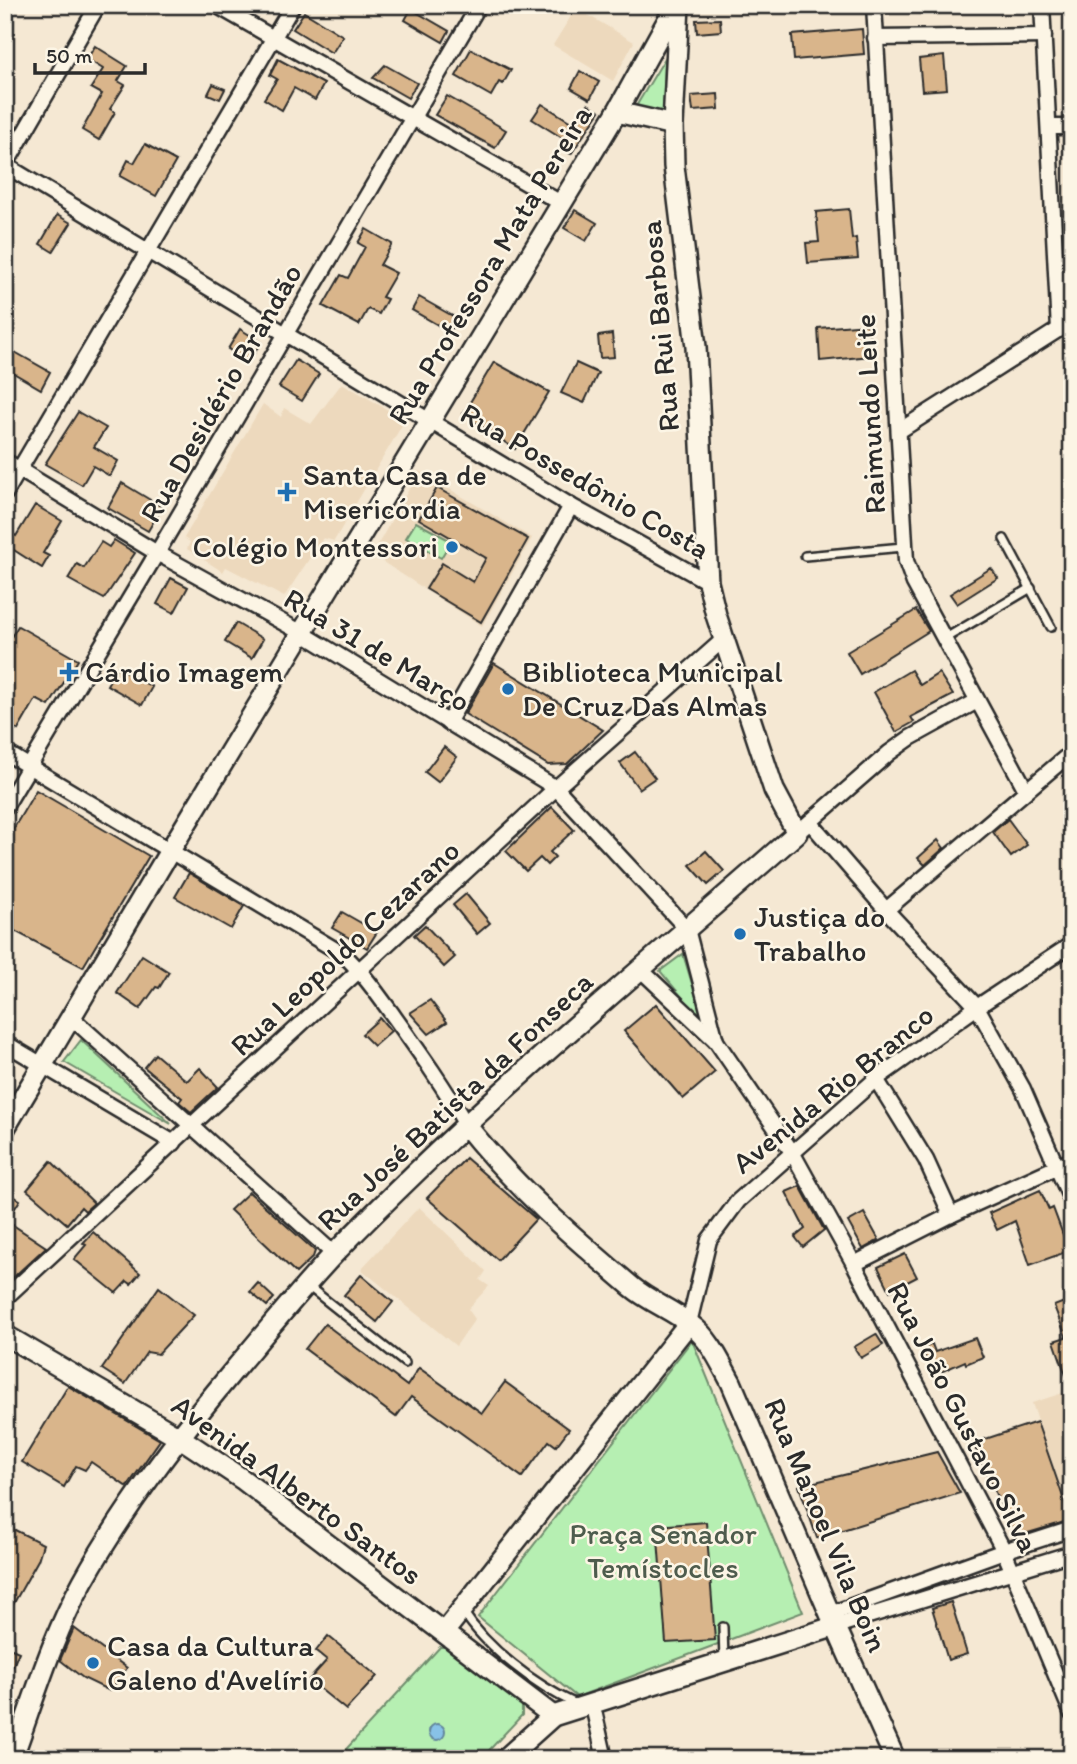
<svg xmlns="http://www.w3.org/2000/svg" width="1077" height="1764" font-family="Itim,sans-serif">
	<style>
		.built { fill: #edd9bd }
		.green { fill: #b6efb2; stroke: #708d6e; stroke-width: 2 }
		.water { fill: #88c2e7; stroke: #63869c; stroke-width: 2 }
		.building { fill: #d9b58b; stroke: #2b2b2b; stroke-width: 2 }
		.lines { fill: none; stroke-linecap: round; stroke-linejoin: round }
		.lane-casing { stroke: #2b2b2b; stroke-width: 12 }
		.street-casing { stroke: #2b2b2b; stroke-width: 19 }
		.secondary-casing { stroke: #2b2b2b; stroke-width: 24 }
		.lane { stroke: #fcf5e5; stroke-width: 7 }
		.street { stroke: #fcf5e5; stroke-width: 14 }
		.secondary { stroke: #fcf5e5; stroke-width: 19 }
		.poi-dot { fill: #1f6fb2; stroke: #fcf5e5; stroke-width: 2.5 }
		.labels { text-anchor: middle; stroke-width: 5; stroke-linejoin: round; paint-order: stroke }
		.street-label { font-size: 30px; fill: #2b2b2b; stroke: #fcf5e5 }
		.poi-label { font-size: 30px; fill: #2b2b2b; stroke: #fcf5e5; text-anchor: start }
		.park-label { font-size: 30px; fill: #4e5c4d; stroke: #fcf5e5 }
	</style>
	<rect width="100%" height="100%" fill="#f5e8d3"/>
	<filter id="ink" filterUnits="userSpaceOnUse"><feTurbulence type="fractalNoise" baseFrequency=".0143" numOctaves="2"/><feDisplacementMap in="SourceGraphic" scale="14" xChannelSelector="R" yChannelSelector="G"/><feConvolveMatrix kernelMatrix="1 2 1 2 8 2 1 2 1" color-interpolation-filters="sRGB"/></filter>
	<g filter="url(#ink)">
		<!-- built -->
		<g class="built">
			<path d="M576,8l58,34 -21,39 -60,-36z"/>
			<path d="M342,383l63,37 -71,121 -11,-3 -39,59 -58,-30 -3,5 -36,-23 3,-7 -6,-4 79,-134 18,13 3,-9 27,16z"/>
			<path d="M419,471l113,67 -50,88 -110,-71z"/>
			<path d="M419,1207l67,64 -6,9 9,6 -21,23 7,10 -19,27 -95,-77z"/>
			<path d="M1072,1390v132l-40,-119z"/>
		</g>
		<!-- green -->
		<g class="green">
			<path d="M665,58l-2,60 -28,-10z"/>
			<path d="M416,522l35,19 -10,17 -35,-20z"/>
			<path d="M683,954l21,69 -44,-52z"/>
			<path d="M81,1040l90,84 -107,-62z"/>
			<path d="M692,1340l111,272 -226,85 -99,-80z"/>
			<path d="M440,1647h10l72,58v10l-41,44h-144z"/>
		</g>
		<!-- water -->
		<circle class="water" cx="437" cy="1732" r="8"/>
		<!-- building -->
		<g class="building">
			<path d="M411,9l38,22 -6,11 -38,-22z"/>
			<path d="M304,12l39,24 -11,17 -39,-24z"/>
			<path d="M720,19l1,12 -24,2 -1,-13z"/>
			<path d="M862,29l2,25 -70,6 -2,-25z"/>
			<path d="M95,46l32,20 -9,15 7,4 -15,24 5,3 -16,28 -17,-10 20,-36 -11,-6 12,-19 -16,-10z"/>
			<path d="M471,49l40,21 -8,14 -4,-2 -8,14 -35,-20z"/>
			<path d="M944,56l3,33 -25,2 -3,-32z"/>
			<path d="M278,59l46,25 -9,16 -21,-12 -12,22 -18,-11 13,-20 -7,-4z"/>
			<path d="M385,65l32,18 -9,15 -35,-20z"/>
			<path d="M580,71l19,11 -9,17 -19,-11z"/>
			<path d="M213,84l12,5 -5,10 -12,-5z"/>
			<path d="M718,94l1,15 -26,2 -2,-15z"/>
			<path d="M447,96l59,34 -11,18 -60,-33z"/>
			<path d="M542,104l34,21 12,-21 12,7 -29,43 -9,-5 5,-8 -35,-22z"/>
			<path d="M145,144l31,17 -20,35 -36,-20 8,-16 6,3z"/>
			<path d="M849,209l3,30 4,-1 2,21 -50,4 -2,-20 13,-1 -3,-30z"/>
			<path d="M575,210l22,13 -11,18 -22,-13z"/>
			<path d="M57,215l14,8 -18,29 -13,-8z"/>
			<path d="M366,229l26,15 -12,21 16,8 -14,24 5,2 -8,15 -11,-5 -9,16 -36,-19 18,-31 7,3 17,-31 -7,-4z"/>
			<path d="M419,297l39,22 -8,13 -38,-22z"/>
			<path d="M868,324l3,32 -51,5 -2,-33z"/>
			<path d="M240,329l21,13 -12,20 -21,-13z"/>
			<path d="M612,334l2,23 -14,1 -2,-22z"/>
			<path d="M13,351l37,21 -9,17 -36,-21v-5z"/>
			<path d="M296,360l23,14 -17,27 -23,-14z"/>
			<path d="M494,362l55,30 -34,57 -52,-35z"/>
			<path d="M576,363l22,10 -14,30 -23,-10z"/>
			<path d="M78,412l28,16 -12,19 24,14 -8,15 -17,-10 -11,19 -37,-21z"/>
			<path d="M122,483l40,24 -14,24 -40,-23z"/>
			<path d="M437,488l91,51 -47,83 -55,-33 16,-26 31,19 13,-24 -67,-39z"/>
			<path d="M35,505l27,16 -19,32 6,3 -7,12 -36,-23 7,-11 3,2z"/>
			<path d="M114,540l21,13 -31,46 -36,-20 9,-15 7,4 17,-26 8,5z"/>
			<path d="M991,568l7,10 -41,26 -7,-10z"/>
			<path d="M171,578l17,9 -14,26 -17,-9z"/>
			<path d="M916,610l13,21 -69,43 -13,-22z"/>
			<path d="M236,623l27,16 -11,19 -27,-16z"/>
			<path d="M18,626l60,34 -29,46 -13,-7 -18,31 -13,-8v-75z"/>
			<path d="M494,663l109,67 -36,34 -19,1 -83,-51z"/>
			<path d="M117,667l35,20 -10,18 -35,-20z"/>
			<path d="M911,670l9,15 19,-12 14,22 -42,22 3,5 -18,10 -22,-40z"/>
			<path d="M444,747l13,10 -19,25 -13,-10z"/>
			<path d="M635,752l20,26 -16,11 -19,-26z"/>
			<path d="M36,790l113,66 -66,111 -78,-41v-83z"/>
			<path d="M552,807l22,23 -24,22 5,5 -8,8 -7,-7 -14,13 -20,-20z"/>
			<path d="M1008,819l19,26 -16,12 -18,-25z"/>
			<path d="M938,840l6,8 -19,17 -7,-7z"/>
			<path d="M706,851l18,20 -16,14 -18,-20z"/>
			<path d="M189,873l55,33 -13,23 -56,-32z"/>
			<path d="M466,894l24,29 -13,11 -24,-29z"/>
			<path d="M342,912l35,20 -10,16 -35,-20z"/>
			<path d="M425,925l30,32 -11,10 -30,-32z"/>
			<path d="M142,955l27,17 -10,16 -3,-1 -16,22 -23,-16z"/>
			<path d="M430,1000l17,22 -18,12 -19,-21z"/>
			<path d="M656,1004l59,68 -32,27 -59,-68z"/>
			<path d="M380,1018l11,13 -17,15 -12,-12z"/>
			<path d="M155,1054l32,27 13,-13 18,19 -27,25 -12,-10 3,-4 -38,-31z"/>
			<path d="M466,1158l70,61 -38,41 -71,-62z"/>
			<path d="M51,1161l43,42 -9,8 -4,-4 -14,17 -40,-34z"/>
			<path d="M800,1186l24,44 -21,17 -8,-10 10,-8 -19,-37z"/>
			<path d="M1040,1190l9,20 4,-2 16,43 -39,14 -15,-44 -18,9 -8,-17z"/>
			<path d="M5,1191l15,9 -13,21 39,26 -41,38z"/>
			<path d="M249,1192l66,59 -2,6 -17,16 -66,-63z"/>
			<path d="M864,1213l15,27 -16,9 -15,-27z"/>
			<path d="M93,1232l47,41 -9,11 -4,-3 -11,12 -42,-34 12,-14 -3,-2z"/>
			<path d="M905,1254l12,23 -27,14 -12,-24z"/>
			<path d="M361,1275l32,27 -16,20 -33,-27z"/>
			<path d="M258,1283l16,15 -7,8 -17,-14z"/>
			<path d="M159,1287l35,28 -36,39 -11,-2 -22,32 -23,-15z"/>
			<path d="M1072,1299v88h-2l-16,-46 12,-4 -12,-31z"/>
			<path d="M325,1324l82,62 12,-18 63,45 23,-31 64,47 -13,17 -7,-5 -27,36 -111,-80 -15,20 -91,-68z"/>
			<path d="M876,1334l7,11 -22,13 -7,-11z"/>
			<path d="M975,1338l8,19 -17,7 -1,-3 -31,14 -13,-26 11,-5 3,8z"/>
			<path d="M68,1386l92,54 -33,47 -36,-25 -6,8 -9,-4 -12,21 -42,-25z"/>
			<path d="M1037,1422l34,98 -56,17 -42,-94z"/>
			<path d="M937,1452l23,41 -143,45 -18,-52z"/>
			<path d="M706,1522l9,118 -49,3 -9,-117z"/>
			<path d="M5,1525l38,19 -5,16 -33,59z"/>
			<path d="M951,1602l16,52 -19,6 -16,-52z"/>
			<path d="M74,1628l53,40 -17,23 -27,-13 -23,-18z"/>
			<path d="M328,1636l49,40 -31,34 -37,-30 18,-20 -11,-9z"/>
			<path d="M5,1646l14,6 -14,32z"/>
		</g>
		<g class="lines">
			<defs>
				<g id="lane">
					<path d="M1004,539l47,88"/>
					<path d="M805,556l98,-9"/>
					<path d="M944,639l87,-51"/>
					<path d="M308,1286l97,77"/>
					<path d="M462,1610c25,39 73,75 114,94"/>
					<path d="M723,1627l1,33"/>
				</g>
				<g id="street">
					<path d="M216,5l345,198"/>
					<path d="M874,5l32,556 8,22 112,207"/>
					<path d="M1042,5l17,325"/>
					<path d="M875,38l169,-2"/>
					<path d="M1050,127h22"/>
					<path d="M5,165l566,341 137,76"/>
					<path d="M5,166l93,-161"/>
					<path d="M899,431l173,-110"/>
					<path d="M5,461l152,92 145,80 254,155 131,141 29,112"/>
					<path d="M5,494l288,-489"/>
					<path d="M448,723l123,-217"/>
					<path d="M5,752l339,203c20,19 35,41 51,63 25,35 50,70 71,107"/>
					<path d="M5,807l152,-254 322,-548"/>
					<path d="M810,822l76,88 91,97 46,82 49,113"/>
					<path d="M803,828l86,-75 21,-15 67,-37"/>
					<path d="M886,910l186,-158"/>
					<path d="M640,969l76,72 76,111 62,112 150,287 68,163"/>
					<path d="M72,1018l262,236"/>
					<path d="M5,1043l169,100"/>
					<path d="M876,1079l50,81 25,55"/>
					<path d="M854,1264l97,-49 121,-55"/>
					<path d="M5,1298l551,-510 168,-149"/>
					<path d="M689,1323l20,-83 29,-39 138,-122 101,-72 95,-63"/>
					<path d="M830,1614l174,-63 68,-22"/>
					<path d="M836,1626l236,-73"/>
					<path d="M592,1702l13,57"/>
				</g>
				<g id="secondary">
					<path d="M617,112l56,13"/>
					<path d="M466,1125c49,62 107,112 166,162 18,15 41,23 59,38 19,14 29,37 40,57l99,232 65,145"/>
					<path d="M5,1128l166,-279 446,-737 59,-107"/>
					<path d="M5,1335l174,102 63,42 311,237"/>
					<path d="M444,1632l245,-309"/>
					<path d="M12,1759c22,-60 40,-122 71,-178 42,-75 96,-145 151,-211 33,-39 66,-80 101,-117 145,-150 306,-283 462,-420l-23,-43 -58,-175 -8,-33 -12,-235 -22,-181 -1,-41 6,-120"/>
					<path d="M505,1759l48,-43 283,-90"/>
				</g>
			</defs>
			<!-- lane casing -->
			<use href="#lane" class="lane-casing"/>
			<!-- street casing -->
			<use href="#street" class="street-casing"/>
			<!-- secondary casing -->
			<use href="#secondary" class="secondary-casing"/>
			<!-- lane -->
			<use href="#lane" class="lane"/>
			<!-- street -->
			<use href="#street" class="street"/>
			<!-- secondary -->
			<use href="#secondary" class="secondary"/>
		</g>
	</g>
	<!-- markers -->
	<g class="poi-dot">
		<path d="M283.5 481.5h7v7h7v7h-7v7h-7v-7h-7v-7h7z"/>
		<circle cx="452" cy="547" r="7"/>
		<path d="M65.5 661.5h7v7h7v7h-7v7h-7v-7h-7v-7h7z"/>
		<circle cx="508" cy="689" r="7"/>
		<circle cx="740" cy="934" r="7"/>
		<circle cx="93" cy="1663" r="7"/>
	</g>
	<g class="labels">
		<!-- street labels -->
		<g class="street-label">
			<text transform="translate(490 265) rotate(-59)" y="10">Rua Professora Mata Pereira</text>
			<text transform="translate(660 326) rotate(-95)" y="10">Rua Rui Barbosa</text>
			<text transform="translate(221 393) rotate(-60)" y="10">Rua Desidério Brandão</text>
			<text transform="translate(870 414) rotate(-93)" y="10">Raimundo Leite</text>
			<text transform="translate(585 481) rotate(30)" y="10">Rua Possedônio Costa</text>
			<text transform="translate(377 650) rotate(31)" y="10">Rua 31 de Março</text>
			<text transform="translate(345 948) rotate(-43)" y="10">Rua Leopoldo Cezarano</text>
			<text transform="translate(833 1089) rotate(-39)" y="10">Avenida Rio Branco</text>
			<text transform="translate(455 1101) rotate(-43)" y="10">Rua José Batista da Fonseca</text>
			<text transform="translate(963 1417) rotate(63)" y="10">Rua João Gustavo Silva</text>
			<text transform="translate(297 1490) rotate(36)" y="10">Avenida Alberto Santos</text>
			<text transform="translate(826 1525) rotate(67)" y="10">Rua Manoel Vila Boin</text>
		</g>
		<!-- poi labels -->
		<g class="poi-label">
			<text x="303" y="485">Santa Casa de<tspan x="303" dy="34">Misericórdia</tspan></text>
			<text x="438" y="557" text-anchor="end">Colégio Montessori</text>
			<text x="85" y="682">Cárdio Imagem</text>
			<text x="522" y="682">Biblioteca Municipal<tspan x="522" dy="34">De Cruz Das Almas</tspan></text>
			<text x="754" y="927">Justiça do<tspan x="754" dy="34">Trabalho</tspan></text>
			<text x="107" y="1656">Casa da Cultura<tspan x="107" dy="34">Galeno d'Avelírio</tspan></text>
		</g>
		<!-- park labels -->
		<g class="park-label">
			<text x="663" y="1544">Praça Senador<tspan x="663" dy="34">Temístocles</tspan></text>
		</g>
	</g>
	<!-- margin -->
	<rect width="1077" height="1764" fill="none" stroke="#fcf5e5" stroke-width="28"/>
	<rect x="14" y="14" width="1049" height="1736" fill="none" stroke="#2b2b2b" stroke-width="2.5" filter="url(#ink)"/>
	<!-- scale -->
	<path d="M35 63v10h110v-10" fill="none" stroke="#2b2b2b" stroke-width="3.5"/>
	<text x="46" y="63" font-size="21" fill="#2b2b2b" stroke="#fcf5e5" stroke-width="5" paint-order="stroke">50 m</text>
</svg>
